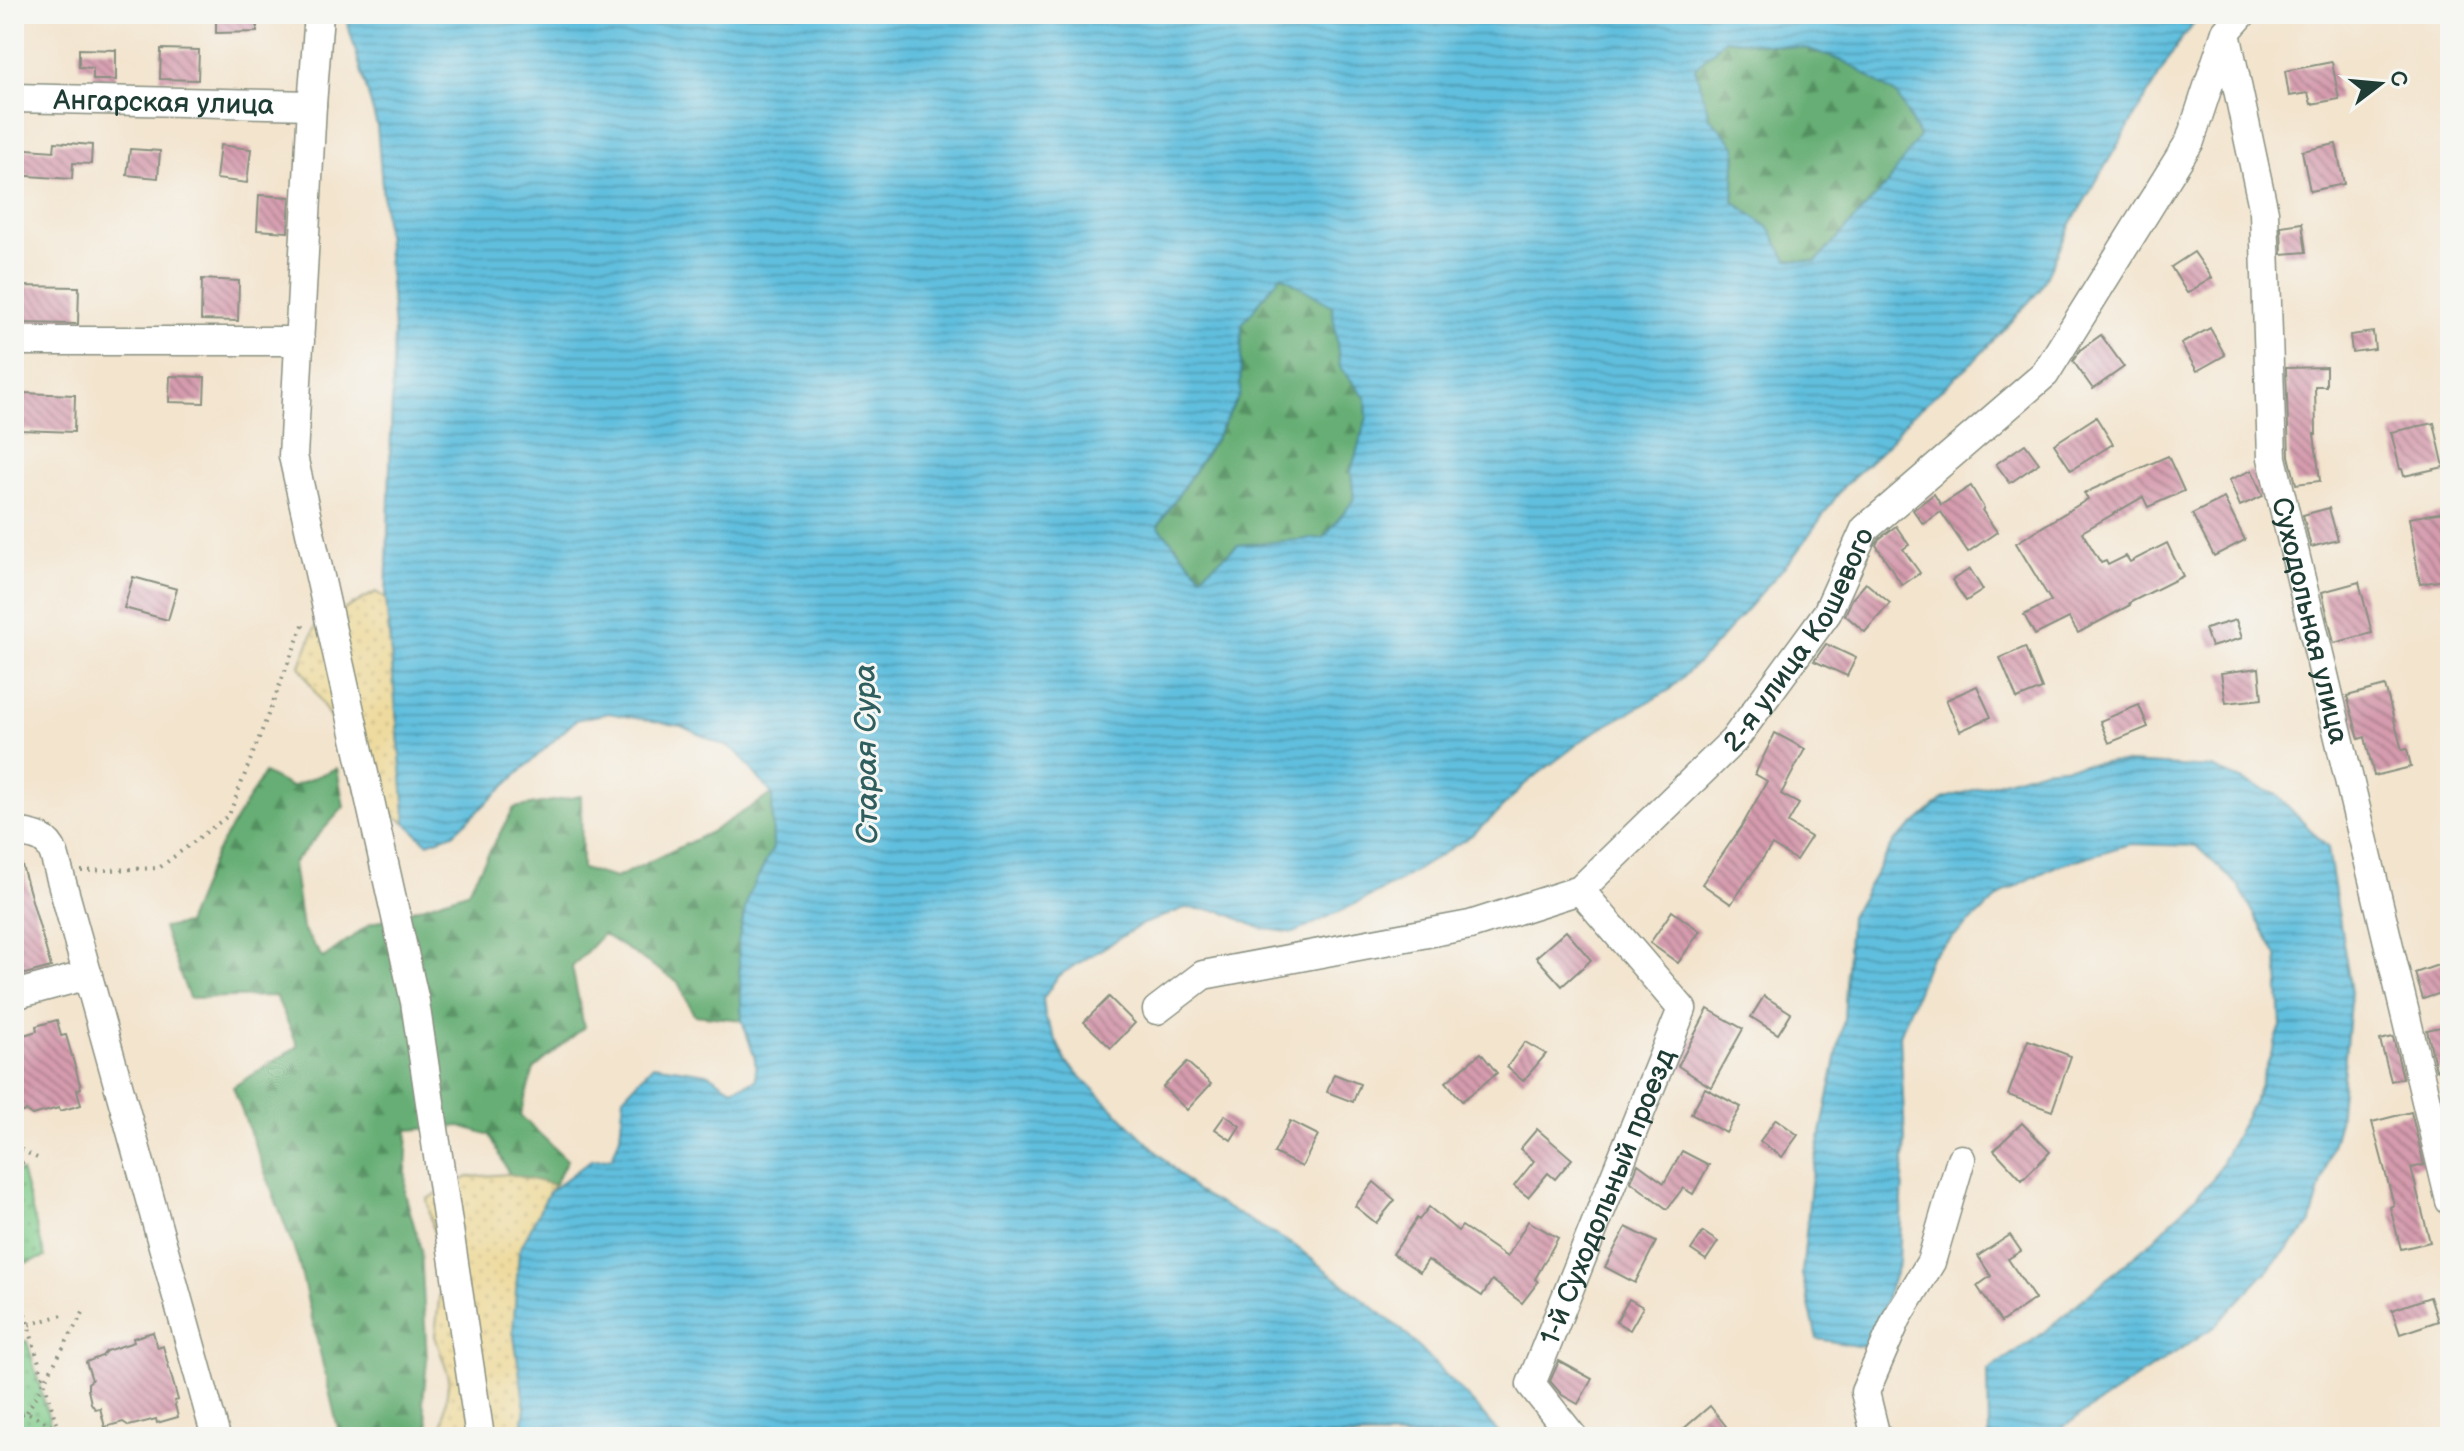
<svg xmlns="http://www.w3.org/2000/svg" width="2464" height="1451" font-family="'Balsamiq Sans',sans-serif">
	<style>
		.forest { fill: url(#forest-firs); stroke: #427654; stroke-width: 2 }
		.sand { fill: url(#sand-dots); stroke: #868c69; stroke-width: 2 }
		.park { fill: url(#park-dots); stroke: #4e845e; stroke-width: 2 }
		.water { fill: url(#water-rules); stroke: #407e89; stroke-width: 2; fill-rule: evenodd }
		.building { fill: url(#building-back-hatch) }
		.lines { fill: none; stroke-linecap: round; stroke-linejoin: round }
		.minor-casing { stroke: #899081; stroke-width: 31 }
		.path { stroke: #899081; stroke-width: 4; stroke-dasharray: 2 6; stroke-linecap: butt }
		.minor { stroke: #fff; stroke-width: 28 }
		.labels { text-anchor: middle; stroke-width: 6; stroke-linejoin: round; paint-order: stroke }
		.street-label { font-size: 28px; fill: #1f3d34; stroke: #f6f6f2 }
		.water-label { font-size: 30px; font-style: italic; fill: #2f5e5e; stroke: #f6f6f2 }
	</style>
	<defs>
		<pattern id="forest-firs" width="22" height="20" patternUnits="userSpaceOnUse" patternTransform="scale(2)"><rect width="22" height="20" fill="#66ae74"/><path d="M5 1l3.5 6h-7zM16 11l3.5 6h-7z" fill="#538f60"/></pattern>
		<pattern id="sand-dots" width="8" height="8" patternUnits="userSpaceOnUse" patternTransform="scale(2)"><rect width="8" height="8" fill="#eeda9e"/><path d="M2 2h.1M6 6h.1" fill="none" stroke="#ccbc89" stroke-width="1.8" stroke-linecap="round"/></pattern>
		<pattern id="park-dots" width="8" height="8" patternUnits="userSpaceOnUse" patternTransform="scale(2)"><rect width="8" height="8" fill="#7eca88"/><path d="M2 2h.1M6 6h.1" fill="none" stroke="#67a570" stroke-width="1.8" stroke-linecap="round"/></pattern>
		<pattern id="water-rules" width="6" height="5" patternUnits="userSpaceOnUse" patternTransform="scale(2)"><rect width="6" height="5" fill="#60bfde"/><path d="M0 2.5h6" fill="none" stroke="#4f9cb5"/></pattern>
		<pattern id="building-back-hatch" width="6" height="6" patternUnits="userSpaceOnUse" patternTransform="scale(2)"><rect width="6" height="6" fill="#d59bae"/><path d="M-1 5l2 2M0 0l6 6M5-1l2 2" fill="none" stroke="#ac808e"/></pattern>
	</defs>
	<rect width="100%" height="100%" fill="#f6f6f2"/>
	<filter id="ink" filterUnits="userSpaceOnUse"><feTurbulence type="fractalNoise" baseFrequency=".0125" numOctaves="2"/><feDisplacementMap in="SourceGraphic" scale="16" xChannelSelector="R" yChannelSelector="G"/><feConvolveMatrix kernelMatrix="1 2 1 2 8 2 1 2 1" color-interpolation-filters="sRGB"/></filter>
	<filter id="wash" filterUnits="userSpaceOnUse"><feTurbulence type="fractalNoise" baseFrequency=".006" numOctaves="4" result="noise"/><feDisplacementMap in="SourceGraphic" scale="32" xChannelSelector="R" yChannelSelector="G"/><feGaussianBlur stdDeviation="1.8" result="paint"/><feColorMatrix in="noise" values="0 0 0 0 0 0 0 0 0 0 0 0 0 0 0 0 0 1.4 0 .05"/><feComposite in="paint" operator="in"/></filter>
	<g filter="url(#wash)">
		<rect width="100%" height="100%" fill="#f3e4ce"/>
		<!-- forest -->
		<g class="forest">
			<path d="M1725,39l84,10 37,13 51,33 23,42 -33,47 -71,78 -29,-2 -19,-32 -35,-27 3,-54 -27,-31 -14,-49z"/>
			<path d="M1281,274l51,32 8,61 26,31 1,19 -16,54 3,29 -30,38 -86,7 -37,30 -43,-49 57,-86 25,-46 2,-70z"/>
			<path d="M337,768l7,39 -51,56 9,65 21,30 47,-34 97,-32 47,-84 67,-12 1,73 34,9 93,-45 63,-39 1,54 -25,48 -10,46 4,78 -48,-5 -16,-33 -75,-48 -31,33 12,60 -50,42 -14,46 47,45 -13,25 -45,-11 -19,-39 -29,-9 -53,4 -3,63 16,57 6,110 -4,43 9,34h-92l-42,-177 -65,-173 65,-41 -22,-50 -87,2 -26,-70 23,-4 29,-70 49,-81 27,14z"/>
		</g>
		<!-- sand -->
		<g class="sand">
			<path d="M376,592l10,7 20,224 -48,-30 -15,-53 -43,-74 16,-41z"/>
			<path d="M509,1174l45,11 -5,7 -36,138 12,77 -4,30h-80l8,-60 -14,-41 7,-65 -15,-72 41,-22z"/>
		</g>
		<!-- park -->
		<g class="park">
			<path d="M21,1171l24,86 -27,8 -4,-13v-79z"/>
			<path d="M27,1341l27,96h-30l-10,-36v-57z"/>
		</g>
		<!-- water -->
		<g class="water">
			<path d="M345,14h1856l-22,28 -107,180 -32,68 -63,68 -69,61 -22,27 -42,40 -50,70 -85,96 -41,39 -77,43 -66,50 -31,32 -22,19 -74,47 -43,22 -61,29 -34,-5 -39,-17 -36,-3 -44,17 -83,51 -15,23 2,17 21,46 130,129 98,54 109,86 71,73 28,33h-981l4,-30 -12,-77 6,-79 30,-59 42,-32 21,-2 8,-22 4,-40 29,-31 54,8 25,16 24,-9 -1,-21 -13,-39 -4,-78 10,-46 25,-48 -1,-54 -36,-43 -55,-25 -73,-13 -32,7 -123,114 -26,9 -21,-20 -20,-224 8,-269 -17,-204zM1725,39l84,10 37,13 51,33 22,41 -32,48 -71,78 -29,-2 -18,-32 -36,-27 3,-54 -27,-31 -14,-48zM1281,275l51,31 8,61 26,31 1,19 -16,54 3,29 -31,38 -85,7 -37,30 -43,-49 57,-87 25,-45 2,-70z"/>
			<path d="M2112,762l100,6 65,27 51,53 23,144 -12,129 -29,104 -95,101 -167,111h-59l-1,-67 51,-34 115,-97 59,-60 41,-79 27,-74 -4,-70 -38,-70 -43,-40 -66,-2 -74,22 -50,25 -76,66 -30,78 5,103 -6,124 -30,86 -52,-9 -15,-65 9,-91 33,-165 6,-101 44,-75 49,-43 100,-30z"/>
		</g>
		<g id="blocks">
			<!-- building -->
			<g class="building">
				<path d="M216,14h41v18l-41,1z"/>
				<path d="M79,49l37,1v30h-23v-12l-14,-1z"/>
				<path d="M161,49l38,1 -1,30 -38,-1z"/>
				<path d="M2332,62l7,37 -28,5 -3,-11 -19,3 -4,-25z"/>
				<path d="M55,142l37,3 -1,19 -18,-1 -1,16 -58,-4v-27l40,3z"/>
				<path d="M2336,144l8,40 -34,7 -8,-40z"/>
				<path d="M220,145l31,4 -4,34 -31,-4z"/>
				<path d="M130,149l30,2 -2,27 -31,-3z"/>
				<path d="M259,195l31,2 -2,35 -31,-2z"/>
				<path d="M2302,223l4,29 -24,2 -1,-28z"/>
				<path d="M2194,252l18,26 -25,15 -16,-26z"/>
				<path d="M202,279l37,2 -1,40 -37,-1z"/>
				<path d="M14,286l65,1 -1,37 -64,-1z"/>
				<path d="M2210,328l15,27 -28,16 -16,-27z"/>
				<path d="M2373,332l2,17 -23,3 -2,-17z"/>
				<path d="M2101,335l23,32 -31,22 -20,-28 7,-11z"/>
				<path d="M2326,367v19h-11l1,48h-2l6,47 -24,3 -7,-28 -3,-88z"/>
				<path d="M170,376l35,1 -1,26 -35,-1z"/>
				<path d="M22,393l53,2 -1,37 -53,-2z"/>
				<path d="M2096,417l17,27 -42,26 -17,-26z"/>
				<path d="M2434,423l10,44 -40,9 -2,-7h-2l-9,-37z"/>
				<path d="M2025,444l14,19 -29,20 -14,-19z"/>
				<path d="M2168,456l16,35 -36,16 -5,-10 -61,35 19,31 5,-2 2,4 18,-9 4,6 37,-19 16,33 -54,27 1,2 -52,28 -9,-15 -34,17 -11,-20 27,-14 -35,-58 72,-44 -4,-6z"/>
				<path d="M2252,470l11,26 -23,10 -11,-26z"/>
				<path d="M1971,486l13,22 -2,2 15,22 -29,20 -27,-40 -18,12 -10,-14 21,-16 7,11z"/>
				<path d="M2224,498l21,42 -31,16 -22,-42z"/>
				<path d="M2329,508l9,32 -27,7 -8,-32z"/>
				<path d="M2450,511v68l-30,5 -11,-66z"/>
				<path d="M1896,526l13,19 -6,4 17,24 -18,12 -26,-40 3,-6z"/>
				<path d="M1970,569l13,21 -17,11 -14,-21z"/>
				<path d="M133,577l44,12 -9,31 -44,-12z"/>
				<path d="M2359,582l13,51 -38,10 -12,-51z"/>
				<path d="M1866,583l24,20 -25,29 -20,-17 7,-16z"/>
				<path d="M2236,620l6,18 -31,9 -6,-18z"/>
				<path d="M1826,644l30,14 -9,18 -33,-15z"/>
				<path d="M2025,647l17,42 -25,10 -17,-41z"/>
				<path d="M2259,668l3,31 -36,4 -5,-30z"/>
				<path d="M1977,686l14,31 -31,14 -14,-31z"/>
				<path d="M2385,686l17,64 5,-1 4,18 -37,9 -9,-39 -6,2 -12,-43z"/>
				<path d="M2139,705l9,22 -39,16 -9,-22z"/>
				<path d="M1775,733l30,16 -24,45 18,10 -11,19 23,14 -15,23 -24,-15 -41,59 -29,-20 40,-58 25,-45 -12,-7z"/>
				<path d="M19,855l32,112 -37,10v-121z"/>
				<path d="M1672,911l28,20 -22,32 -28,-20z"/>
				<path d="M1566,931l25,29 -29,26 -26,-29z"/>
				<path d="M2450,961v29l-27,9 -8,-26z"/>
				<path d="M1764,996l27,17 -13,21 -27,-17z"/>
				<path d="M1109,997l26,26 -24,25 -27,-26z"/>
				<path d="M1708,1009l35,20 -32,58 -33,-21z"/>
				<path d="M57,1020l4,16 5,-1 15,53 -4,2 4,15 -21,6 -1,-3 -27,7 -6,-4 -12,3v-76l23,-7 -1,-5z"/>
				<path d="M2450,1025v41l-14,4 -9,-40z"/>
				<path d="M2393,1037l10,41 -12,3 -11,-41z"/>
				<path d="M2028,1040l43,16 -19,55 -44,-16z"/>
				<path d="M1525,1042l21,12 -23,27 -16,-14z"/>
				<path d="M1481,1053l16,20 -35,28 -16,-19z"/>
				<path d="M1187,1062l24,22 -24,26 -24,-23z"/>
				<path d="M1334,1074l26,10 -7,18 -26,-10z"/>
				<path d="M1705,1088l36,19 -15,26 -35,-19z"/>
				<path d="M2411,1112l13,53 -13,3 19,74 -29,7 -11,-42 4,-2 -22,-83z"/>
				<path d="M1225,1115l15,11 -9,14 -16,-11z"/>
				<path d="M1776,1119l22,16 -16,22 -22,-16z"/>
				<path d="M1290,1121l28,14 -16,32 -28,-14z"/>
				<path d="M2022,1123l28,29 -28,28 -28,-30z"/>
				<path d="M1537,1129l35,30 -17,20 -7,-6 -20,24 -14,-11 20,-25 -14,-12z"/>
				<path d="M1682,1151l27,14 -16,29 -10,-6 -16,21 -36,-27 7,-18 26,19z"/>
				<path d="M1374,1182l21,18 -19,23 -21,-17z"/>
				<path d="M1429,1207l29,24 4,-5 45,31 21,-36 30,17 -23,41 3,3 -16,21 -30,-23 -10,16 -54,-36 -8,12 -27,-18 24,-36 2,2z"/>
				<path d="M1626,1227l30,15 -21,41 -30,-16z"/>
				<path d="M1703,1232l15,10 -12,18 -15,-10z"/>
				<path d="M2010,1235l11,16 -13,8 27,40 -34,23 -24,-36 14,-10 -13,-20z"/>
				<path d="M2430,1297l8,24 -38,13 -8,-24z"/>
				<path d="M1629,1299l14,8 -13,23 -14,-8z"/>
				<path d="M153,1332l5,16 5,-2 15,54 -4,1 4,16 -21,6 -1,-4 -27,7 -6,-4 -18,5 -5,-19 -5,1 -4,-6 -3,-13v-7l4,-3 -6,-18 16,-6 4,-5 28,-9 -1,-4z"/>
				<path d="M1559,1361l33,18 -14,25 -16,-9 -12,-14z"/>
				<path d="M1710,1406l16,20 -13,11h-39z"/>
			</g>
		</g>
	</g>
	<g filter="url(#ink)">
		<use href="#blocks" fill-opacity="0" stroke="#899081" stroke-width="2"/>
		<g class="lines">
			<defs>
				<g id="minor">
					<path d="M319,14l-7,91 -19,351 122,546 65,435"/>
					<path id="s1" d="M2226,33l38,179 8,246 178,743"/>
					<path id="s2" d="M14,98l298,7"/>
					<path d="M14,341h286"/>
					<path d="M14,832c18,3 33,3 40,22l162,583"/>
					<path d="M14,995l74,-20"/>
					<path id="s3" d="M1157,1010l46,-35 267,-50 110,-35 154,-150 93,-127 38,-84 180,-155 145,-233 36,-109 16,-18"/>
					<path id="s4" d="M1573,1437l-42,-53 151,-375 -102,-119"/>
					<path d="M1876,1437l-11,-45 32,-74 34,-56 30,-103"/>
				</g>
			</defs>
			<!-- minor casing -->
			<use href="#minor" class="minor-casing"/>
			<!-- path -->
			<g class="path">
				<path d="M81,871l78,-3 70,-53 76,-195"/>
				<path d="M14,1146l23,12"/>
				<path d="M14,1165l10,-3"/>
				<path d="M14,1275l46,162"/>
				<path d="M14,1329l52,-15"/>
				<path d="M27,1412l58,-103"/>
				<path d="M14,1416l13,-4 44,25"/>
			</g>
			<!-- minor -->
			<use href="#minor" class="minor"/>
		</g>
	</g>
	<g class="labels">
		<!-- street labels -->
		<g class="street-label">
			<text dy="10" stroke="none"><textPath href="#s2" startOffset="150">Ангарская улица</textPath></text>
			<text dy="10" stroke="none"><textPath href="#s1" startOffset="596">Суходольная улица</textPath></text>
			<text dy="10" stroke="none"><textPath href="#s3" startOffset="780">2-я улица Кошевого</textPath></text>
			<text dy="10" stroke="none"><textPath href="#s4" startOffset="270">1-й Суходольный проезд</textPath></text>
		</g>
		<!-- water labels -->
		<g class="water-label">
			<text transform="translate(866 754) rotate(-91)" y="10">Старая Сура</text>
		</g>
	</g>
	<!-- margin -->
	<rect width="2464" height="1451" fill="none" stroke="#f6f6f2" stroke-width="48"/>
	<!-- north arrow -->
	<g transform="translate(2380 84) rotate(74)" stroke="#f6f6f2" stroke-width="6" paint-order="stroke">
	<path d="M0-6L14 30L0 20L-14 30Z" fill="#1f3d34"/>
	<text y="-12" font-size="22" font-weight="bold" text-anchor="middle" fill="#1f3d34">С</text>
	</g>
</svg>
